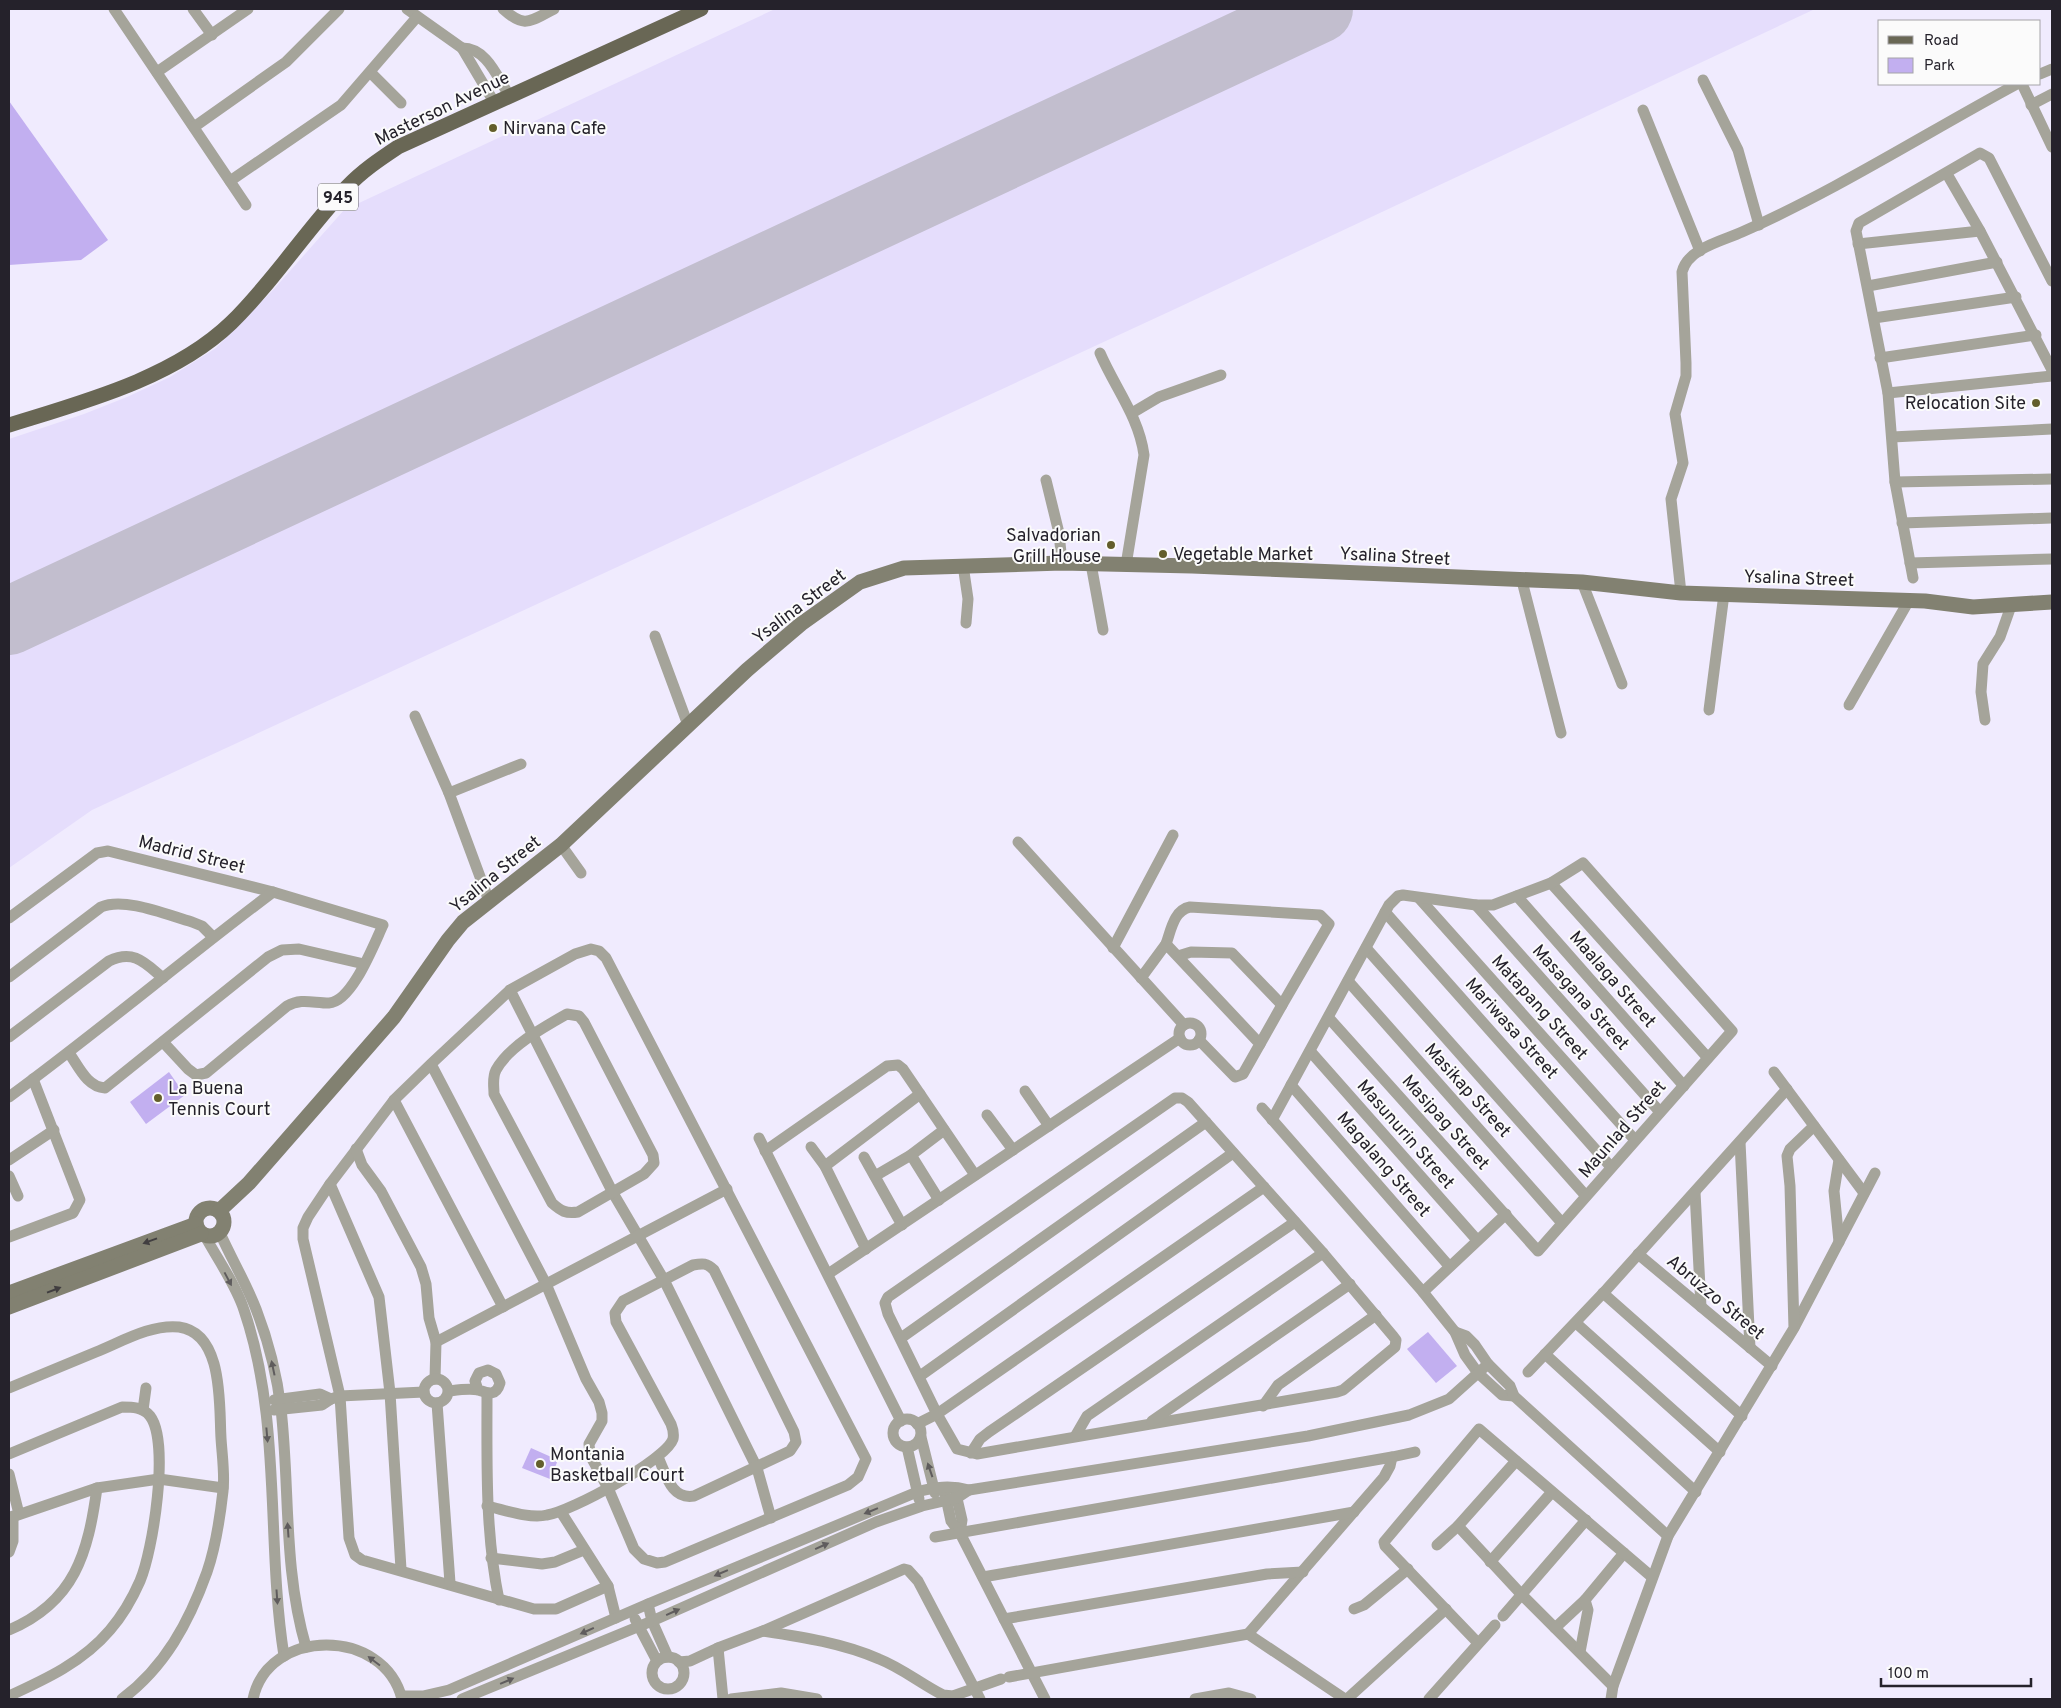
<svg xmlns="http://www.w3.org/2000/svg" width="2061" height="1708" font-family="Overpass,sans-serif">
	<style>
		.built { fill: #e5ddfc }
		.green { fill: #c2aff0 }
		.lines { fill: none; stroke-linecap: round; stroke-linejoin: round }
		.runway { stroke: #c2bece; stroke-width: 68 }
		.street { stroke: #a5a49a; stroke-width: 11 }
		.secondary { stroke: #828171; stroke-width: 15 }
		.primary { stroke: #696755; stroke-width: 15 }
		.oneway { fill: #413e40 }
		.oneway2 { fill: #5f5c5d }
		.poi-dot { fill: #635e2b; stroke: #fbfbfb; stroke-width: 2 }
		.labels { text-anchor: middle; stroke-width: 4; stroke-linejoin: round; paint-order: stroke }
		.shield { fill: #fbfbfb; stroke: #656369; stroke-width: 1 }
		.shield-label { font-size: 16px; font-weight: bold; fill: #25222b }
		.street-label { font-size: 18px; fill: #25222b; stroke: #fbfbfb }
		.poi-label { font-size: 18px; fill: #25222b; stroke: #fbfbfb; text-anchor: start }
	</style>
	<rect width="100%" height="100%" fill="#f0ebfe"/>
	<!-- built -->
	<path class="built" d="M775,9h1040l-640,300 -1083,501 -83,58v-429l75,-25 43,-17 43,-20 46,-29 58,-59 70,-79z"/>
	<!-- green -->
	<g class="green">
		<path d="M9,101l99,139 -27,20 -72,5z"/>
		<path d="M169,1072l16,23 -39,29 -16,-22z"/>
		<path d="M1428,1332l29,34 -21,17 -29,-34z"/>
		<path d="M531,1448l27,12 -8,19 -28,-11z"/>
	</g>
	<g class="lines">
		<!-- runway -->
		<path class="runway" d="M9,621l1310,-612"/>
		<!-- street -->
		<g class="street">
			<path d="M114,9l132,196"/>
			<path d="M193,9l19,26"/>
			<path d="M407,9l55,39 32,54"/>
			<path d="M503,9c22,20 27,12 51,0"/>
			<path d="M462,48c25,0 35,29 47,47"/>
			<path d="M157,72l91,-63"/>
			<path d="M371,73l30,30"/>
			<path d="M2040,74l12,-5"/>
			<path d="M1703,80l35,70 21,75"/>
			<path d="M2022,84l30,63"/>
			<path d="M2031,105l21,-11"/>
			<path d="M1643,110l57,141"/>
			<path d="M194,127l92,-65 53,-53"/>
			<path d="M1947,174l33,57 72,139"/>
			<path d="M230,181l111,-76 76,-88"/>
			<path d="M1858,244l122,-13"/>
			<path d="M1868,286l129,-24"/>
			<path d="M1874,318l142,-21"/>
			<path d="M1100,353c15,35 39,64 44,102l-18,110"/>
			<path d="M1880,358l156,-23"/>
			<path d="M1888,393l164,-17"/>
			<path d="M1132,413l27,-16 62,-22"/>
			<path d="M1892,437l160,-8"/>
			<path d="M1046,480l13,53 3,30"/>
			<path d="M1895,482l157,-3"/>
			<path d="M1902,523l150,-5"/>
			<path d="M1910,563l142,-4"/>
			<path d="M1091,564l12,66"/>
			<path d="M963,565l5,34 -2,24"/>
			<path d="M1913,578l-18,-96 -7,-89 -32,-162 3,-8 121,-70 9,5 63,123"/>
			<path d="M1522,581l39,152"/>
			<path d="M1582,582l40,102"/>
			<path d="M1681,593l-10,-94 12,-36 -8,-49 11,-38v-13l-4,-91c6,-24 40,-31 60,-40 95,-42 184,-99 275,-148"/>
			<path d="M655,636l33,89"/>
			<path d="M1849,705l59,-103"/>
			<path d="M1709,710l15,-116"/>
			<path d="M415,716l34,77 40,108"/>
			<path d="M1985,720l-4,-28 2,-28 17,-27 11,-31"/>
			<path d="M449,793l72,-29"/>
			<path d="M1018,842l166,183"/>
			<path d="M561,845l20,28"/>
			<path d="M1551,883l157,175"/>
			<path d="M1517,896l167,190"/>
			<path d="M1419,898l216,242"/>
			<path d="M1476,905l184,207"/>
			<path d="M1385,912l226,255"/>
			<path d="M9,918l88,-65 11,-2 165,41 110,33c-9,19 -31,77 -54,78 -16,0 -28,-5 -42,3l-81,67 -10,2 -8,-6 -25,-27"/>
			<path d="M1166,944c5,-14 8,-34 24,-37l130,8 9,9 -47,81 -50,-52 -41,-1 -13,4"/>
			<path d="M1113,948l60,-113"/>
			<path d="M1366,948l220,248"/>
			<path d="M9,977l92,-70c24,-10 66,8 91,15l10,4 11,11"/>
			<path d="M1141,978l25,-34 94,100 -17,30 -8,3 -36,-37"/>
			<path d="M1348,981l214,242"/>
			<path d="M510,990l103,203 51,87 93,188 14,50"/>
			<path d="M567,1014l12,2 5,6 69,133 1,8 -10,11 -66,38c-12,2 -17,-1 -26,-9l-58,-109c0,-8 -2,-16 2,-24 12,-23 48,-43 71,-56z"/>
			<circle cx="1190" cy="1034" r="11"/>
			<path d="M9,1037l100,-76c25,-12 36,2 54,17"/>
			<path d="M1260,1044l22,-39"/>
			<path d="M1310,1051l167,189"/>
			<path d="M69,1053c10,14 18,34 36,35l163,-131 14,-7 17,-1 65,15"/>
			<path d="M431,1064l115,220 40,95 13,23 3,11v8l-13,23 1,11 18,33 26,61 10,10 13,4 8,-1 183,-77 10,-8 8,-18 -260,-501 -7,-7 -8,-2 -16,5 -65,36 -79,74 -37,36 -64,84 -22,33 -5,11v11l37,157 9,142 6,17 7,5 172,49h22l52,-23"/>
			<path d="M1774,1072l90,121"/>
			<path d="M1291,1085l158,181"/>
			<path d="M1025,1091l24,35"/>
			<path d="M9,1097c90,-66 175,-138 264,-205"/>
			<path d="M1175,1098h7l6,4 135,151 70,83 3,4 -1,7 -52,43 -6,2 -360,62 -20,-5 -20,-35 -49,-100 -3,-11 3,-6z"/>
			<path d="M394,1100l109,207"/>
			<path d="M1262,1108l161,184 32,40 10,23 13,18 24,22 12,1"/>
			<path d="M987,1115l26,35"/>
			<path d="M1272,1120l117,-215 9,-9 5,-1 73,10h17l58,-22 32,-20 149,168 -194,220 -210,-234"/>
			<path d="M759,1138l142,283"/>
			<path d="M1740,1142l10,206"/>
			<path d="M811,1147l14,19 41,83"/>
			<path d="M356,1149l6,16 19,26 40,76 5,17 3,34 7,24 -1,37"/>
			<path d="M765,1151l122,-85 11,-1 5,4 72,106"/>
			<path d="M911,1155l28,45"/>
			<path d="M864,1157l38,68"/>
			<path d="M9,1160l45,-30"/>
			<path d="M825,1166l95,-72"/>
			<path d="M9,1176l9,20"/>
			<path d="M875,1176l36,-21 33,-25"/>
			<path d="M330,1184l49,113 11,96 11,176"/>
			<path d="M1695,1192l6,115"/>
			<path d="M220,1233c11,25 26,50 36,76 12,31 21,66 25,100 9,79 2,160 25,238"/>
			<path d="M205,1236c13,24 31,49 39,74 38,111 22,232 40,346"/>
			<path d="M9,1237l64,-24 7,-13 -47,-121"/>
			<path d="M1839,1242l-5,-51 5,-31"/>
			<path d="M1638,1254l134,112"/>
			<path d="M828,1274l352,-236"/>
			<path d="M1423,1292l83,-78"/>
			<path d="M1603,1293l139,123"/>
			<path d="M1576,1323l144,129"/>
			<path d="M1795,1326l80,-153"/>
			<path d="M1455,1332l11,4 9,9 13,19 22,22 4,10 154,140"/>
			<path d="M901,1338l305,-216"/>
			<path d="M436,1342l291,-153"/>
			<path d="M1545,1354l151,138"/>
			<path d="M1528,1372l79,-83 180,-200"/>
			<path d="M920,1376l313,-223"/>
			<circle cx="436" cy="1391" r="12"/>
			<path d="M9,1388c29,-12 58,-24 87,-36 25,-10 55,-28 83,-25 45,6 40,79 42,111 1,17 4,36 2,53 -3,27 -7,55 -16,81 -18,50 -42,95 -85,127"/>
			<path d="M449,1391c8,-1 21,-3 29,-1 10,3 18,7 22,-7l-4,-9 -8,-4 -9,3 -4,8 3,9"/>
			<path d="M487,1394c0,69 -2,138 12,206"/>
			<path d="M274,1400l46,-6 11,5"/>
			<path d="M437,1403l13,180"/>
			<path d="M1263,1406l15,-21 98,-70"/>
			<path d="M143,1410l3,-22"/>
			<path d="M274,1410l48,-5 9,-6 9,-3 84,-4"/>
			<circle cx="907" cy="1433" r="14"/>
			<path d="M1152,1421l198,-137"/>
			<path d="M917,1424l20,-10 327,-227"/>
			<path d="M1076,1435l11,-19 236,-163"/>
			<path d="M921,1437l14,56"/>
			<path d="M907,1447l12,52"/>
			<path d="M971,1453l9,-14 9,-7 306,-210"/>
			<path d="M9,1454l113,-47c10,0 21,0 28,9 20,26 3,135 -10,165 -7,16 -18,35 -30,49 -27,32 -64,49 -101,66"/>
			<path d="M1392,1457l23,-5"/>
			<path d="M1516,1461l-58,65 63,68 92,92"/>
			<path d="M9,1474l10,40"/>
			<path d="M955,1490l7,30 -2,13"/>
			<path d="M945,1493l6,28 9,12 85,166"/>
			<path d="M487,1506c18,4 42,13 60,9 23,-3 119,-55 126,-76 1,-5 0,-10 -2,-15l-55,-102 -1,-9 8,-12 70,-36c10,-2 14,-2 21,5l80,162 2,10 -6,9 -96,45c-23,4 -28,-22 -36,-39"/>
			<path d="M561,1512l47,74 8,32"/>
			<path d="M9,1518l88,-30 62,-9 64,9"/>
			<path d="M935,1537l457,-80 -2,9 -6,11 -136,157"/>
			<path d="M1437,1545l21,-19"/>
			<path d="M9,1552l4,-11v-25"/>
			<path d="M491,1558l51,6 13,-2 29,-12"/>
			<path d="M1490,1562l62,-70"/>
			<path d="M983,1577l371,-65"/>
			<path d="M648,1604l4,17 16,36"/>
			<path d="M1354,1609l10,-4 44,-36"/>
			<path d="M1503,1616l83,-96"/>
			<path d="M635,1619l22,42"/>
			<path d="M1004,1619l263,-45 36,-2"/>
			<path d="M1555,1628l30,-28 39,-47"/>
			<path d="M9,1630c66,-28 79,-77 88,-142"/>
			<path d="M763,1631c39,6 79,12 116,28 23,9 42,25 64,36l10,1 48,-17"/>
			<path d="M1478,1643l-93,-97 -1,-4 95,-113 173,148"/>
			<path d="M718,1648l45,-17 141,-62 4,1 10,11 62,118"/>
			<path d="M1580,1652l8,-42 -3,-10"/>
			<circle cx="668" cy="1673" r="16"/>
			<path d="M679,1662l11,-1 28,-13 5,51"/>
			<path d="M1009,1677l239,-43 97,65"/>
			<path d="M402,1696h21l26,-6 199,-86 269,-112c18,-5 33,-7 52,-2l339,-54 101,-21 40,-16 39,-35"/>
			<path d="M253,1699c15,-72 131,-72 149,0"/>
			<path d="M462,1699l190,-78 224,-99 46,-16 35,-8 12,-8"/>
			<path d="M731,1699l50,-6 36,6"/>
			<path d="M1195,1699l34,-6 22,6"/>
			<path d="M1347,1699l99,-90"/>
			<path d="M1429,1699l66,-74"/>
			<path d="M1611,1699l2,-13 55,-150 126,-208 -4,-142 -3,-30 3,-7 24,-23"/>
		</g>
		<!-- secondary -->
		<g class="secondary">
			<circle cx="210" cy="1222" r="14"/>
			<path d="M219,1211l30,-28 145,-166 54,-77 15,-18 98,-77 186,-175 54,-46 59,-42 44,-14 158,-5 130,3 390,16 99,11 244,8 48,6 79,-5"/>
			<path d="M9,1293l187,-69"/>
			<path d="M9,1307l192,-73"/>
		</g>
		<!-- primary -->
		<path class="primary" d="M9,425c74,-23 165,-47 222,-102 43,-42 75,-93 116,-136 15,-16 33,-28 51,-40l303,-138"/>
	</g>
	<!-- one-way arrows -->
	<defs><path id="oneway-solid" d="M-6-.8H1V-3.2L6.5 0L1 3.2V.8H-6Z" transform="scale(1.25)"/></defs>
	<g class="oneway">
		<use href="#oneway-solid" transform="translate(150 1241) rotate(160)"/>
		<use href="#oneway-solid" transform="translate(54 1290) rotate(-21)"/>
	</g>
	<g class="oneway2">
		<use href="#oneway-solid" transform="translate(228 1279) rotate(62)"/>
		<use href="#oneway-solid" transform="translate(273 1368) rotate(-102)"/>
		<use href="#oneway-solid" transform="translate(267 1435) rotate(85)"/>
		<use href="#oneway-solid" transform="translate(930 1470) rotate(-109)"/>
		<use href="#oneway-solid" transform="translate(871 1511) rotate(158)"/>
		<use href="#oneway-solid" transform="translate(288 1530) rotate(-94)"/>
		<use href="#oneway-solid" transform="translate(822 1546) rotate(-24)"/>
		<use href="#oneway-solid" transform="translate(721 1573) rotate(157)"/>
		<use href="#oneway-solid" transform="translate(277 1597) rotate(86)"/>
		<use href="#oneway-solid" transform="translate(673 1612) rotate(-24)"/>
		<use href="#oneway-solid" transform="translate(587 1631) rotate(156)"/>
		<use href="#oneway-solid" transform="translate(374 1661) rotate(-143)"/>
		<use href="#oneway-solid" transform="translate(507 1681) rotate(-23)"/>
	</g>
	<!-- markers -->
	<g class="poi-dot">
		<circle cx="493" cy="128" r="5"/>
		<circle cx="2036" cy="403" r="5"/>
		<circle cx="1111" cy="545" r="5"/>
		<circle cx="1163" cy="554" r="5"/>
		<circle cx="158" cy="1098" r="5"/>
		<circle cx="540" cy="1464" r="5"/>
	</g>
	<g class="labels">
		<!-- shield labels -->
		<rect class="shield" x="318" y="183.5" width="40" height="27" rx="4"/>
		<g class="shield-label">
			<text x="338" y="203">945</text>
		</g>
		<!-- street labels -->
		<g class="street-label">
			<text transform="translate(442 108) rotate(-26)" y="6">Masterson Avenue</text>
			<text transform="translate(1395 556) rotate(3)" y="6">Ysalina Street</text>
			<text transform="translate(1799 578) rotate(2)" y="6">Ysalina Street</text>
			<text transform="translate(799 606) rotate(-37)" y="6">Ysalina Street</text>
			<text transform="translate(192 854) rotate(14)" y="6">Madrid Street</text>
			<text transform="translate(495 874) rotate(-39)" y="6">Ysalina Street</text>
			<text transform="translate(1613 979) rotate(49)" y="6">Maalaga Street</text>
			<text transform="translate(1581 997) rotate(48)" y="6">Masagana Street</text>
			<text transform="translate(1540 1007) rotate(48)" y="6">Matapang Street</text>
			<text transform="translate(1512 1028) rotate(48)" y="6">Mariwasa Street</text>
			<text transform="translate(1468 1090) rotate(48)" y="6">Masikap Street</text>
			<text transform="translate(1446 1122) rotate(48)" y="6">Masipag Street</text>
			<text transform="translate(1622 1129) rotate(-49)" y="6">Maunlad Street</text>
			<text transform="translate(1406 1134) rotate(49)" y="6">Masunurin Street</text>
			<text transform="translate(1384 1164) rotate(49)" y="6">Magalang Street</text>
			<text transform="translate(1716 1297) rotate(40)" y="6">Abruzzo Street</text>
		</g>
		<!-- poi labels -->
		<g class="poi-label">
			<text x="503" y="134">Nirvana Cafe</text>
			<text x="2026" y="409" text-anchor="end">Relocation Site</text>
			<text x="1101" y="541" text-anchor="end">Salvadorian<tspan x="1101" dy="21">Grill House</tspan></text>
			<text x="1173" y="560">Vegetable Market</text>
			<text x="168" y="1094">La Buena<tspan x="168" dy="21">Tennis Court</tspan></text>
			<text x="550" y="1460">Montania<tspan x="550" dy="21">Basketball Court</tspan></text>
		</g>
	</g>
	<!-- border -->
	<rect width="2061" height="1708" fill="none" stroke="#25222b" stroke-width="20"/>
	<!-- legend -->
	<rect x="1878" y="20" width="162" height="65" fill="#fbfbfb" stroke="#a5a4a8"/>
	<rect x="1888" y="36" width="25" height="8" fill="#696755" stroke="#a5a4a8"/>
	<text x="1924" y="45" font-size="15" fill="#25222b">Road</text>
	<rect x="1888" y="58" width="25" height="15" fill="#c2aff0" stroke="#a5a4a8"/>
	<text x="1924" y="70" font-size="15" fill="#25222b">Park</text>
	<!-- scale -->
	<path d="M1881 1678v8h150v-8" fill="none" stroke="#25222b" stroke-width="2.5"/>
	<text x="1888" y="1678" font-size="15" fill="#25222b" stroke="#fbfbfb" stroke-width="4" paint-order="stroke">100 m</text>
</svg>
